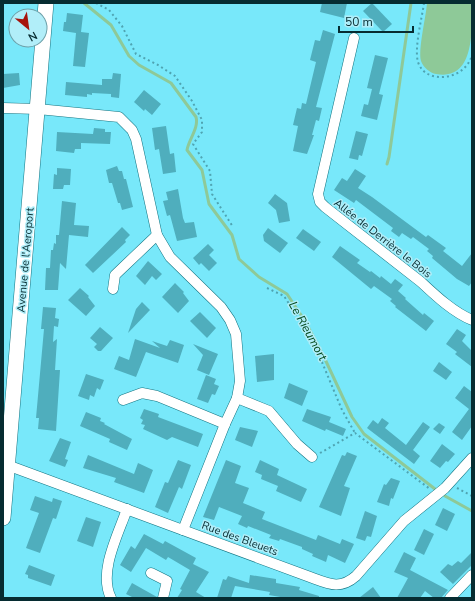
<svg xmlns="http://www.w3.org/2000/svg" width="475" height="601" font-family="'Nunito Sans',sans-serif">
	<style>
		.water { fill: #8ec998 }
		.lines { fill: none; stroke-linecap: round; stroke-linejoin: round }
		.stream { stroke: #8ec998; stroke-width: 3 }
		.building { fill: #4faebd }
		.street-casing { stroke: #147582; stroke-width: 11 }
		.secondary-casing { stroke: #147582; stroke-width: 16 }
		.path { stroke: #4fa4b2; stroke-width: 2; stroke-dasharray: 2 3; stroke-linecap: butt }
		.street { stroke: #fff; stroke-width: 10 }
		.secondary { stroke: #fff; stroke-width: 15 }
		.labels { text-anchor: middle; stroke-width: 3; stroke-linejoin: round; paint-order: stroke }
		.street-label { font-size: 11px; fill: #062c31; stroke: #b1eef9 }
		.water-label { font-size: 12px; font-style: italic; fill: #04491d; stroke: #b1eef9 }
	</style>
	<rect width="100%" height="100%" fill="#78e8fa"/>
	<!-- water -->
	<path class="water" d="M427,3h45c0,27 3,78 -36,71 -6,-1 -13,-7 -15,-13 -3,-12 5,-44 6,-58z"/>
	<g class="lines">
		<!-- stream -->
		<g class="stream">
			<path d="M84,3l27,22 18,31 10,9 32,18 25,34c3,11 -7,22 -9,33l15,20 7,34 23,31 7,24 20,18 28,17 18,27 19,36 28,60 12,17 71,55"/>
			<path d="M387,164l2,-7 22,-154"/>
			<path d="M445,496l27,15"/>
		</g>
	</g>
	<!-- building -->
	<g class="building">
		<path d="M322,3h25l-3,15 -24,-6z"/>
		<path d="M372,3l20,21 -9,8 -20,-21z"/>
		<path d="M67,13l16,2 -2,17 8,1 -4,34 -12,-1 3,-33 -13,-2 1,-9h2z"/>
		<path d="M323,30l12,4 -19,73 6,1 -3,13 -3,-1 -4,15h2l-7,19 -14,-3 5,-25 -5,-1 4,-17 4,1 1,-6 4,1 10,-42 -6,-2 5,-20 5,1z"/>
		<path d="M375,55l13,3 -9,36 4,1 -6,25 -16,-4 3,-12 4,1 4,-16 -5,-1z"/>
		<path d="M19,73l1,12 -17,3v-14z"/>
		<path d="M113,73l8,1 -2,24 -8,-1v-3l-19,-1v2l-5,-1v3l-22,-2 1,-13 36,3v-6h10z"/>
		<path d="M144,90l17,14 -9,11 -7,-6 -1,2 -10,-9z"/>
		<path d="M166,126l4,28 4,-1 2,19 -13,2 -4,-25 -4,1 -3,-22z"/>
		<path d="M94,128l11,1v3h6l-1,12 -29,-1v6h-6l-1,4 -18,-2 1,-19 36,2z"/>
		<path d="M356,131l12,3 -6,22 -3,-1 -1,5 -9,-2z"/>
		<path d="M117,166l2,5h3l2,8h2l7,28 -11,3 -2,-7h-2l-6,-20h-3l-3,-13z"/>
		<path d="M57,168l14,1 -1,16h-6l-1,4h-10l1,-15 3,1z"/>
		<path d="M355,169l11,7 -8,12 14,9 54,40 2,-2 18,13 -3,3 19,15 10,-13v29l-3,4 -12,-7 -25,-21 1,-2 -6,-5 2,-2 -16,-12 -2,2 -9,-6 -3,4 -8,-6 2,-3 -37,-28 -2,3 -20,-13 8,-12 5,3z"/>
		<path d="M178,189l5,29 2,5 9,-1 3,15 -20,4 -7,-26 -3,1 -4,-15 5,-1 -2,-8z"/>
		<path d="M275,194l12,9 3,18 -11,2 -3,-13 -8,-7z"/>
		<path d="M62,201l14,2 -2,22 15,1 -1,11 -19,-2 -3,34 -6,-6 -2,27h-13l1,-22h4l1,-18h2l1,-7 2,1v-9h3z"/>
		<path d="M122,227l8,8 -5,5 1,2 -33,31 -8,-8z"/>
		<path d="M268,228l20,15 -8,10 -16,-12 -1,-6z"/>
		<path d="M303,229l18,13 -7,9 -18,-13z"/>
		<path d="M208,244l6,6 -5,5 8,8 -8,8 -8,-8 -2,2 -6,-7z"/>
		<path d="M340,246l20,14 -3,3 13,9 1,-1 9,7 1,-2 10,8 4,-5 8,6 -5,6 8,7 -1,1 18,16 1,-2 10,8 -8,10 -31,-24 1,-1 -6,-5 2,-2 -18,-13 -3,3 -39,-32z"/>
		<path d="M148,261l14,13 -6,6 -4,-4 -7,9 -9,-9z"/>
		<path d="M175,283l9,9 -1,1 6,8 -11,12 -16,-16z"/>
		<path d="M80,288l9,8 -1,1 7,9 -9,10 -18,-16z"/>
		<path d="M142,302l8,8 -22,23 8,-24z"/>
		<path d="M43,307l13,1 -1,10 4,1 -1,8 -4,-1 -1,16 4,-3 -2,31h5l-4,61 -18,-2 1,-11h-3l8,-89h-3z"/>
		<path d="M200,312l16,16 -9,10 -17,-17z"/>
		<path d="M100,327l13,11 -12,13h-3l-4,-4 3,-3 -7,-6z"/>
		<path d="M457,329l9,6 -4,6 10,10v16l-17,-13 2,-2 -11,-8z"/>
		<path d="M135,339l25,9 -8,-7 15,5 3,-6 14,5 -6,18 -32,-11 -10,25 -22,-8 5,-13 10,4z"/>
		<path d="M193,344l25,10 -9,21 -12,-5 6,-15z"/>
		<path d="M274,354v26l-17,2 -2,-26z"/>
		<path d="M439,362l13,10 -6,8 -13,-9z"/>
		<path d="M86,374l18,6 -4,10 -3,-2 -3,9 -4,-2 -1,5 -11,-4z"/>
		<path d="M206,375l10,4 -2,5 5,2 -4,9 -3,-1 -4,9 -11,-4z"/>
		<path d="M289,383l19,8 -6,15 -18,-8z"/>
		<path d="M464,386l8,6v34l-10,14 -10,-8 17,-23 -14,-11z"/>
		<path d="M144,409l15,5 -1,3 45,17 -5,13 -26,-10 -5,3 -24,-11 2,-4 -4,-1 2,-4 -3,-2z"/>
		<path d="M307,409l24,8 -2,5 17,7 -3,7 -17,-7 -1,2 -23,-10z"/>
		<path d="M86,412l15,6 -1,3 5,2 -1,1 28,15 -5,11 -18,-8 1,-3 -30,-13z"/>
		<path d="M382,418l7,5 -4,5 21,17 17,-23 7,5 -17,23 7,6 -6,8 -47,-36 6,-8 5,4z"/>
		<path d="M439,423l6,4 -5,7 -7,-5z"/>
		<path d="M240,427l18,4 -6,16 -17,-7z"/>
		<path d="M60,438l11,4 -6,17 3,1 -3,7 -16,-6z"/>
		<path d="M442,444l13,10 -7,8 -2,-1 -6,7 -10,-7z"/>
		<path d="M347,452l10,4 -13,30 6,2 -9,28 -22,-9 23,-52 3,1z"/>
		<path d="M88,455l46,19 4,-11 15,7 -9,23 -30,-11 2,-4 -33,-10z"/>
		<path d="M178,460l13,5 -9,24 -3,-2 -11,26 -13,-6 10,-25 3,1z"/>
		<path d="M226,460l15,6 -6,17 14,5 -6,15 22,9 -3,7 54,21 2,-5 22,9 2,-5 12,5 -9,19 -17,-8 -2,7 -14,-6 1,-2 -11,-5v-2l-22,-8 -1,2 -10,-3 2,-3 -23,-9 -1,2 -9,-4 4,-8 -23,-9 -5,13 -11,-3z"/>
		<path d="M260,460l19,9 -2,6 30,14 -6,13 -25,-11 2,-5 -17,-7 1,-4 -7,-3z"/>
		<path d="M391,478l9,3 -7,18 -2,-1 -2,8 -12,-4 7,-18 2,1z"/>
		<path d="M35,496l17,6 1,-4 9,3 -6,18 -3,-1 -13,35 -14,-5 13,-35 -9,-3z"/>
		<path d="M443,508l12,6 -8,17 -12,-6z"/>
		<path d="M365,511l12,5 -6,21 -4,-1 -2,5 -9,-3z"/>
		<path d="M86,517l15,5 -8,25 -16,-6z"/>
		<path d="M424,529l10,5 -10,21 -10,-5z"/>
		<path d="M144,534l19,10 2,-3 31,17 -3,6 16,8 -13,20 10,6h-29l5,-8 -2,-1 10,-19 -22,-13 -2,3 -20,-12 -15,24 -11,-7 11,-19 4,3z"/>
		<path d="M404,552l12,6 -6,12 38,20 -7,8h-7l-9,-7 -5,7h-23l11,-20 -14,-6z"/>
		<path d="M472,552v13l-19,19 -13,-12 8,-8 4,2 6,-5 3,2z"/>
		<path d="M29,565l26,10 -4,11 -23,-8v-3l-3,-1z"/>
		<path d="M250,575l26,4v4l24,4 -1,3 20,6v2h-33l-17,-3 1,-3 -35,-6 -4,12h-14l6,-19 3,1 2,-4 21,7z"/>
		<path d="M132,583l25,14v1h-23l-8,-4z"/>
		<path d="M373,587l8,11h-22z"/>
	</g>
	<g class="lines">
		<defs>
			<g id="street">
				<path d="M354,38l-36,156 2,8 5,5 96,75c15,14 32,30 51,38"/>
				<path d="M3,108l35,1 81,8 13,13 4,9 21,96 13,22 51,50 9,13 6,14 4,47 -3,17 -12,26 -42,106"/>
				<path d="M113,289l2,-14 42,-40"/>
				<path d="M237,398l32,13 28,33 15,13"/>
				<path d="M123,400l19,-7 15,3 68,28"/>
				<path d="M7,465l303,112c19,7 30,13 46,-1l48,-55 41,-33 27,-30"/>
				<path d="M151,573l16,8 -4,17"/>
				<path d="M111,598c-13,-26 7,-63 16,-89"/>
				<path d="M450,598l22,-23"/>
			</g>
			<path id="secondary" d="M3,518l43,-515"/>
		</defs>
		<!-- street casing -->
		<use href="#street" class="street-casing"/>
		<!-- secondary casing -->
		<use href="#secondary" class="secondary-casing"/>
		<!-- path -->
		<g class="path">
			<path d="M96,3l13,7 13,16 14,28 22,11 17,11 17,25 10,19v12l-9,12 17,27 2,23 21,33"/>
			<path d="M424,3c-2,15 -10,45 -6,59 7,23 47,19 54,-7"/>
			<path d="M267,288l17,8 13,20 22,39 23,55 13,23"/>
			<path d="M320,453l35,-20 75,56"/>
			<path d="M457,488l15,8"/>
		</g>
		<!-- street -->
		<use href="#street" class="street"/>
		<!-- secondary -->
		<use href="#secondary" class="secondary"/>
	</g>
	<g class="labels">
		<!-- street labels -->
		<g class="street-label">
			<text transform="translate(383 238) rotate(38)" y="4">Allée de Derrière le Bois</text>
			<text transform="translate(25 260) rotate(-85)" y="4">Avenue de l'Aeroport</text>
			<text transform="translate(240 538) rotate(20)" y="4">Rue des Bleuets</text>
		</g>
		<!-- water labels -->
		<g class="water-label">
			<text transform="translate(308 331) rotate(61)" y="4">Le Rieumort</text>
		</g>
	</g>
	<!-- border -->
	<rect width="475" height="601" fill="none" stroke="#062c31" stroke-width="8"/>
	<!-- north arrow -->
	<g transform="translate(28 28) rotate(151)"><circle r="19" fill="#b1eef9" stroke="#6da0a9"/>
	<path d="M0-3L7 15L0 10L-7 15Z" fill="#a7130c"/>
	<text y="-6" font-size="11" font-weight="bold" text-anchor="middle" fill="#062c31">N</text>
	</g>
	<!-- scale -->
	<path d="M339 26v6h74v-6" fill="none" stroke="#062c31" stroke-width="2"/>
	<text x="345" y="26" font-size="12" fill="#062c31" stroke="#b1eef9" stroke-width="3" paint-order="stroke">50 m</text>
</svg>
